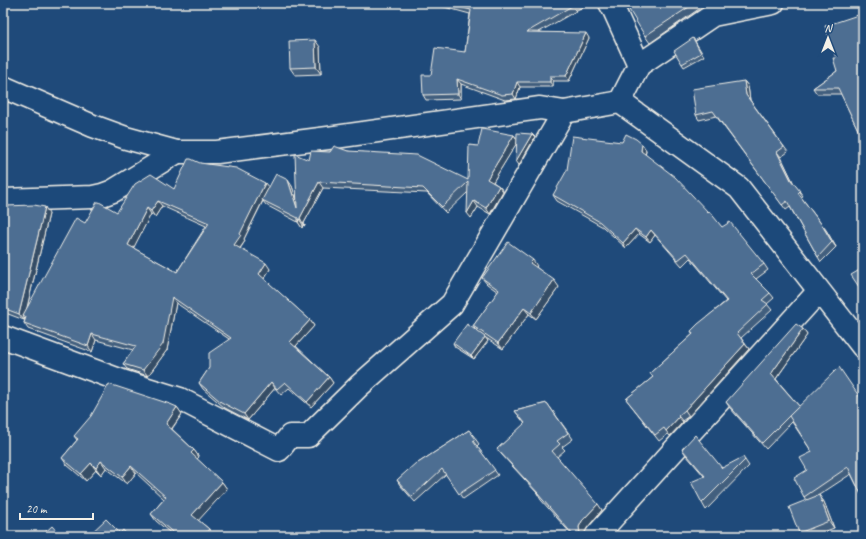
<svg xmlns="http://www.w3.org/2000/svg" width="866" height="539" font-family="Caveat,sans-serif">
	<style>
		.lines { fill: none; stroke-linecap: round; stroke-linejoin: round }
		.minor-casing { stroke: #f4f1e8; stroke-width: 25 }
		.minor { stroke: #1f4a7a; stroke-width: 22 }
		.wall { fill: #425f7e; stroke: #f4f1e8; fill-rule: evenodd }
		.shaded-wall { fill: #364d66; stroke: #f4f1e8 }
		.building { fill: #4d6e92; stroke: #f4f1e8; fill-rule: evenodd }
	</style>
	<rect width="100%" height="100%" fill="#1f4a7a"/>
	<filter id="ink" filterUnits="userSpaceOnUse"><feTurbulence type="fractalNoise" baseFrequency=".025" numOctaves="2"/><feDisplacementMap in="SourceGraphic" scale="8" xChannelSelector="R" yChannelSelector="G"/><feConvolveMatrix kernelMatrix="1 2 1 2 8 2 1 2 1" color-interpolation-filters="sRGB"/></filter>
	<g filter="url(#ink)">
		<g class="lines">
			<defs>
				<g id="minor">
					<path d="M610,3l4,7 25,55"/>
					<path d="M3,87l90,39 33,12 51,14h40l111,-14 212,-30 24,4 56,-10 119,86 124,159"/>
					<path d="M620,102l19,-37 74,-50 60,-12"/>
					<path d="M3,200l90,-3 9,-2 11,-4 64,-39"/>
					<path d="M3,337l122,45 55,17 99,51 11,-14h18l51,-50 93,-82 112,-192"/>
					<path d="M596,536l222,-244"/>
				</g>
			</defs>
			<!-- minor casing -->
			<use href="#minor" class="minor-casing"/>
			<!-- minor -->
			<use href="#minor" class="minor"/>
		</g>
		<!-- wall -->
		<g class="wall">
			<path d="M436,3h126l7,2 -2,-2h23l-13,7 -3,-1 2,2 -37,21 50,6 -20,43h-16v6h-33l-4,12 -11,1 -44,-16v15l-35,1 -3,-5 8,-20 34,-23 5,-38 -33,-9z"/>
			<path d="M637,3h68l1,1 -56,39 -5,-7z"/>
			<path d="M861,14l2,3v121l-3,-4 -19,-40h-24l-4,-6 24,-17 -1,-13z"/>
			<path d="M693,38l11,18 -20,11 -2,-3z"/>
			<path d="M320,47l1,27 -26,1 -5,-7z"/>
			<path d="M744,81l4,5 2,14 38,52 -7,5 13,27 9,12 -2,1 25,33 10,17 -15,15 -3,-5 -28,-50 -4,3 -70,-94 -17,4 -3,-5z"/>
			<path d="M532,134l3,3 -16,28 -2,-23 -24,40 6,4 4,5 -13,23 -12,-7 -7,11 -3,-26 -22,21 -19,-20 -104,-5 -19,35 1,3 -2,-1 -1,3 -4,-6 -32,-17 -3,-4 -19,38 1,2 -5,8 30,20 -6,10 46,41 4,6 -18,20 33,31 4,6 -22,24 -22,-19 -8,7 -6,-7 -27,32 -23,-12 -22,-19 -4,-6 30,-44 -53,-36 -9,47 -19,26 -21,-7 -4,-5 10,-14 -37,-10 -4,12 -64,-23 -4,-6 1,-4 -1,-1v2l-21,-8v-96l46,-2 -22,94 58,-85 32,-11 57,-23 26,-26 69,25 23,-2 5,15 12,-41 21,-8 18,-1 120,29 10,-34 36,-11 3,4zM162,206l44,20 -29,46 -44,-24 18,-34 4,3z"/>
			<path d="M622,142l20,2 4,6 -1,4 77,73 42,37 4,6 -12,9 14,14 4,5 -7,6 5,6 -31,28 8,11 -60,67 -7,5 1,1 -13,14 -2,-2 -9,7 -33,-42 27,-22 -3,-4 43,-39 -2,-3 35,-30 -36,-43 -8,8 -27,-31 -5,7 -11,-8 -13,14 -23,-21 -46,-26 -4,-6z"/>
			<path d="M537,266l-1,1 23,20 -23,32 -7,-5 -26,35 -17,-11 2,3 -14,18 -19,-12 -2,-4 23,-12 -3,-5 25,-34 -11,-8 -5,-6z"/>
			<path d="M803,329l4,6 -31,44 23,27 64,-4v95l-2,-3 -10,-20 -32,21 5,7 10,26 -21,8h-11l-3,-3 7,-33 -2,-3 3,-27 5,-18 -20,-30 -26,27 -36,-41 -4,-6z"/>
			<path d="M547,403l26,36 -11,8 3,3 -8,7 45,53 -15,18 -3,6v2h-11l-32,-36 -4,-7 -35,-38 -5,-6 28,-25 -10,-13z"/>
			<path d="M177,407l5,7 -10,15 22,21 5,7 -2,2 25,23 5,7 -29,31 11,9 4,7h-39l-18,-15 -5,-7 13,-15 -28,-26 -9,11 -21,-16 -5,7 -5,-5 -10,11 -19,-16 -5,-7 15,-18 -3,-4z"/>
			<path d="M469,430l10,14 -2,2 21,29 -35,24 -17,-25 -31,28 -15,-17 -3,-5 21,-17z"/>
			<path d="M682,449l40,19 23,-8 4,6 -43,44 -4,-7 2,-27 -18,-21z"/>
		</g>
		<!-- shaded-wall -->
		<g class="shaded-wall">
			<path d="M586,33l3,5 -20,43 -3,-5z"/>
			<path d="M315,40l5,7 1,27 -5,-7z"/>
			<path d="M550,76l3,5v6l-3,-5z"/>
			<path d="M457,79l4,5v15l-3,-5z"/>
			<path d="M744,81l4,5 2,14 -4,-5z"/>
			<path d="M517,82l3,5 -4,12 -3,-5z"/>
			<path d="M532,134l3,3 -16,28 -3,-4z"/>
			<path d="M514,135l4,6 -27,44 -4,-6z"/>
			<path d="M642,144l4,6 -1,7 -4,-6z"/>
			<path d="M777,152l4,5 14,29 -4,-6z"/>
			<path d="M288,180l4,6 9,28 -4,-6z"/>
			<path d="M319,182l4,6 -19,35 1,3 -4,-6 -1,-2z"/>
			<path d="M265,183l4,5 -25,51 1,2 -7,10 -4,-6z"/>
			<path d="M499,186l4,5 -13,23 -4,-6z"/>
			<path d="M158,201l4,5 -7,11 -4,-6z"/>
			<path d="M474,201l4,6 -7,11 -4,-5z"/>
			<path d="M45,207l4,7 -24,102 -2,-1 1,3v2l-5,-6z"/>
			<path d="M147,208l4,6 -19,37 -4,-6z"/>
			<path d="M299,219l4,6 -1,3 -4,-6z"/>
			<path d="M822,225l4,5 10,17 -4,-5z"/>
			<path d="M635,229l4,5 -13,14 -3,-5z"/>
			<path d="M651,230l4,5 -5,7 -4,-5z"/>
			<path d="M533,260l4,6 -3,3 -4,-6z"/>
			<path d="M266,263l4,6 -7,11 -4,-6z"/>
			<path d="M554,280l5,7 -23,32 -5,-6z"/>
			<path d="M172,297l4,6 -9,47 -19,26 -5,-6z"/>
			<path d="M524,308l5,6 -26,35 -5,-6z"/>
			<path d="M310,320l4,6 -19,21 -5,-5z"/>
			<path d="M803,329l4,6 -32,45 -4,-6z"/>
			<path d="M92,334l4,6 -4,12 -4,-6z"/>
			<path d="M485,337l3,4 -14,18 -3,-3z"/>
			<path d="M745,344l4,5 -60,67 -4,-6z"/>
			<path d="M329,377l4,6 -22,24 -4,-5z"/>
			<path d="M271,382l4,6 -27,32 -4,-6z"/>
			<path d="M177,407l5,7 -12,17 -4,-7z"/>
			<path d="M679,417l4,5 -13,14 -4,-5z"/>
			<path d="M194,450l5,7 -3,3 -5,-7z"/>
			<path d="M101,461l5,7 -5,7 -5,-7z"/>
			<path d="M91,463l5,7 -10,11 -5,-7z"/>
			<path d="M131,466l5,7 -9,11 -5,-7z"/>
			<path d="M222,482l5,7 -30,33 -5,-7z"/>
			<path d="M819,495l5,7 10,26 -5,-7z"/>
			<path d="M598,504l4,6 -15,18 -3,6v2h-3l-1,-2 -1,-7 3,-6z"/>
			<path d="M209,529l4,7h-10z"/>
		</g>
		<!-- building -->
		<g class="building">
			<path d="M443,3h119l10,3 -45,26 59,1 -20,43h-16v6h-33l-4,12 -11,1 -45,-16 1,15 -35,1 -1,-20h9l4,-27 30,4 6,-42z"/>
			<path d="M637,3h58l-50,33 -17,-28z"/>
			<path d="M861,14l2,7v112l-3,1 -22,-46h-25l24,-17 -4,-13h3l-11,-32z"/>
			<path d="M693,38l8,15 -19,11 -8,-13z"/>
			<path d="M315,40l1,27 -26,1 -1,-27z"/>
			<path d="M744,81l2,14 38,52 -7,5 14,28 9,11 -2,2 24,32 10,17 -14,15 -31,-56 -5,4 -69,-94 -17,4 -4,-26z"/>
			<path d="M482,129l32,6 -27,44 12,7 -13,22 -12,-7 -7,12 1,-31 -26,25 -19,-19 -104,-6 -19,36 1,2 -2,-1 -1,3v-4l-36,-18 14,-26 12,6 9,28 -2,-54 14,6 2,-9 19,1 4,-6 14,5 69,4 51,25 1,-35 9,1z"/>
			<path d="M517,133l15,1 -16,27z"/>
			<path d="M626,134l10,5 6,5 -1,7 34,26 33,35 1,-1 13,16 8,-5 34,42 -13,10 19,19 -8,7 6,4 -31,29 8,11 -60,66 -7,6 1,1 -13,14 -2,-3 -9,7 -29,-36 27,-22 -3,-4 43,-39 -2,-3 7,-7 29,-23 -40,-48 -9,7 -27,-30 -5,7 -11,-8 -12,14 -23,-21 -47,-27 14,-25 5,-34 50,6z"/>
			<path d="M188,159h3l9,4 36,5 29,15 -25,51 1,1 -7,10 32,18 -7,11 51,46 -20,22 39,35 -22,25 -22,-20 -8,7 -6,-7 -27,32 -23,-12 -22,-19 10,-15v-15l22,-15 -59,-41 -9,47 -20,26 -20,-6 13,-18 -44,-12 -4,12 -64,-23 2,-6 -3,-2 53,-97 9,5 12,-21h2l18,10 18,-28 16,-10 23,15zM158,201l51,22 -32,49 -49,-27 19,-37 4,3z"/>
			<path d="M34,205l11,2 -26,107 -16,-6v-92l2,-10z"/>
			<path d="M508,242l25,18 -3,3 24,17 -23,33 -7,-5 -26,35 -25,-17 26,-36 -17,-12z"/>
			<path d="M863,268v25l-12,-18z"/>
			<path d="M467,324l18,13 -14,19 -18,-13z"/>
			<path d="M796,324l7,5 -32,45 28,32 -37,37 -36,-41z"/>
			<path d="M839,367l24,35v91l-2,1 -13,-27 -44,30 -10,-19 13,-8 -7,-12 12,-6 -23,-36z"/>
			<path d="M109,384l61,20 7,3 -11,17 28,26 -3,3 31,29 -30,33 17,14 -6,7h-26l-26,-22 15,-17 -35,-31 -9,11 -21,-16 -5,7 -5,-5 -10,11 -19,-16 16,-19 -4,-3 17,-20z"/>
			<path d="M547,403l21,30 -11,8 3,3 -8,7 46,53 -16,17 -3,6 1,7 1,2h-7l-37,-43h1l-41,-44 28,-26 -10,-12z"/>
			<path d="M469,430l7,9 -3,2 22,29 -36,24 -17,-25 -30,28 -15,-17 20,-18 1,1z"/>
			<path d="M695,435l27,33 21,-11 2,3 -43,43 -11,-21 14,-6 -23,-27z"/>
			<path d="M819,495l10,26 -30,12 -10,-26z"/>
			<path d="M106,519l14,14 3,-3 5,6h-40z"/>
			<path d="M52,526l9,10h-20z"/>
		</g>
	</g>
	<!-- margin -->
	<rect width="866" height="539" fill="none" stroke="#1f4a7a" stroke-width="16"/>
	<rect x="8" y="8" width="850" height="523" fill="none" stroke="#f4f1e8" stroke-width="1.5" filter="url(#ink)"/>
	<!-- north arrow -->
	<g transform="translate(828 38)" stroke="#1f4a7a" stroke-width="3" paint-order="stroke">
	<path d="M0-3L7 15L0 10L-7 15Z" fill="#f4f1e8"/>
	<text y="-6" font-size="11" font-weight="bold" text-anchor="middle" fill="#f4f1e8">N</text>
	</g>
	<!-- scale -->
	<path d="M20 513v6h73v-6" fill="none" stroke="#f4f1e8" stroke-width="2"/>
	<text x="26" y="513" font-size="12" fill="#f4f1e8" stroke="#1f4a7a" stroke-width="3" paint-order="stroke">20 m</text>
</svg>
